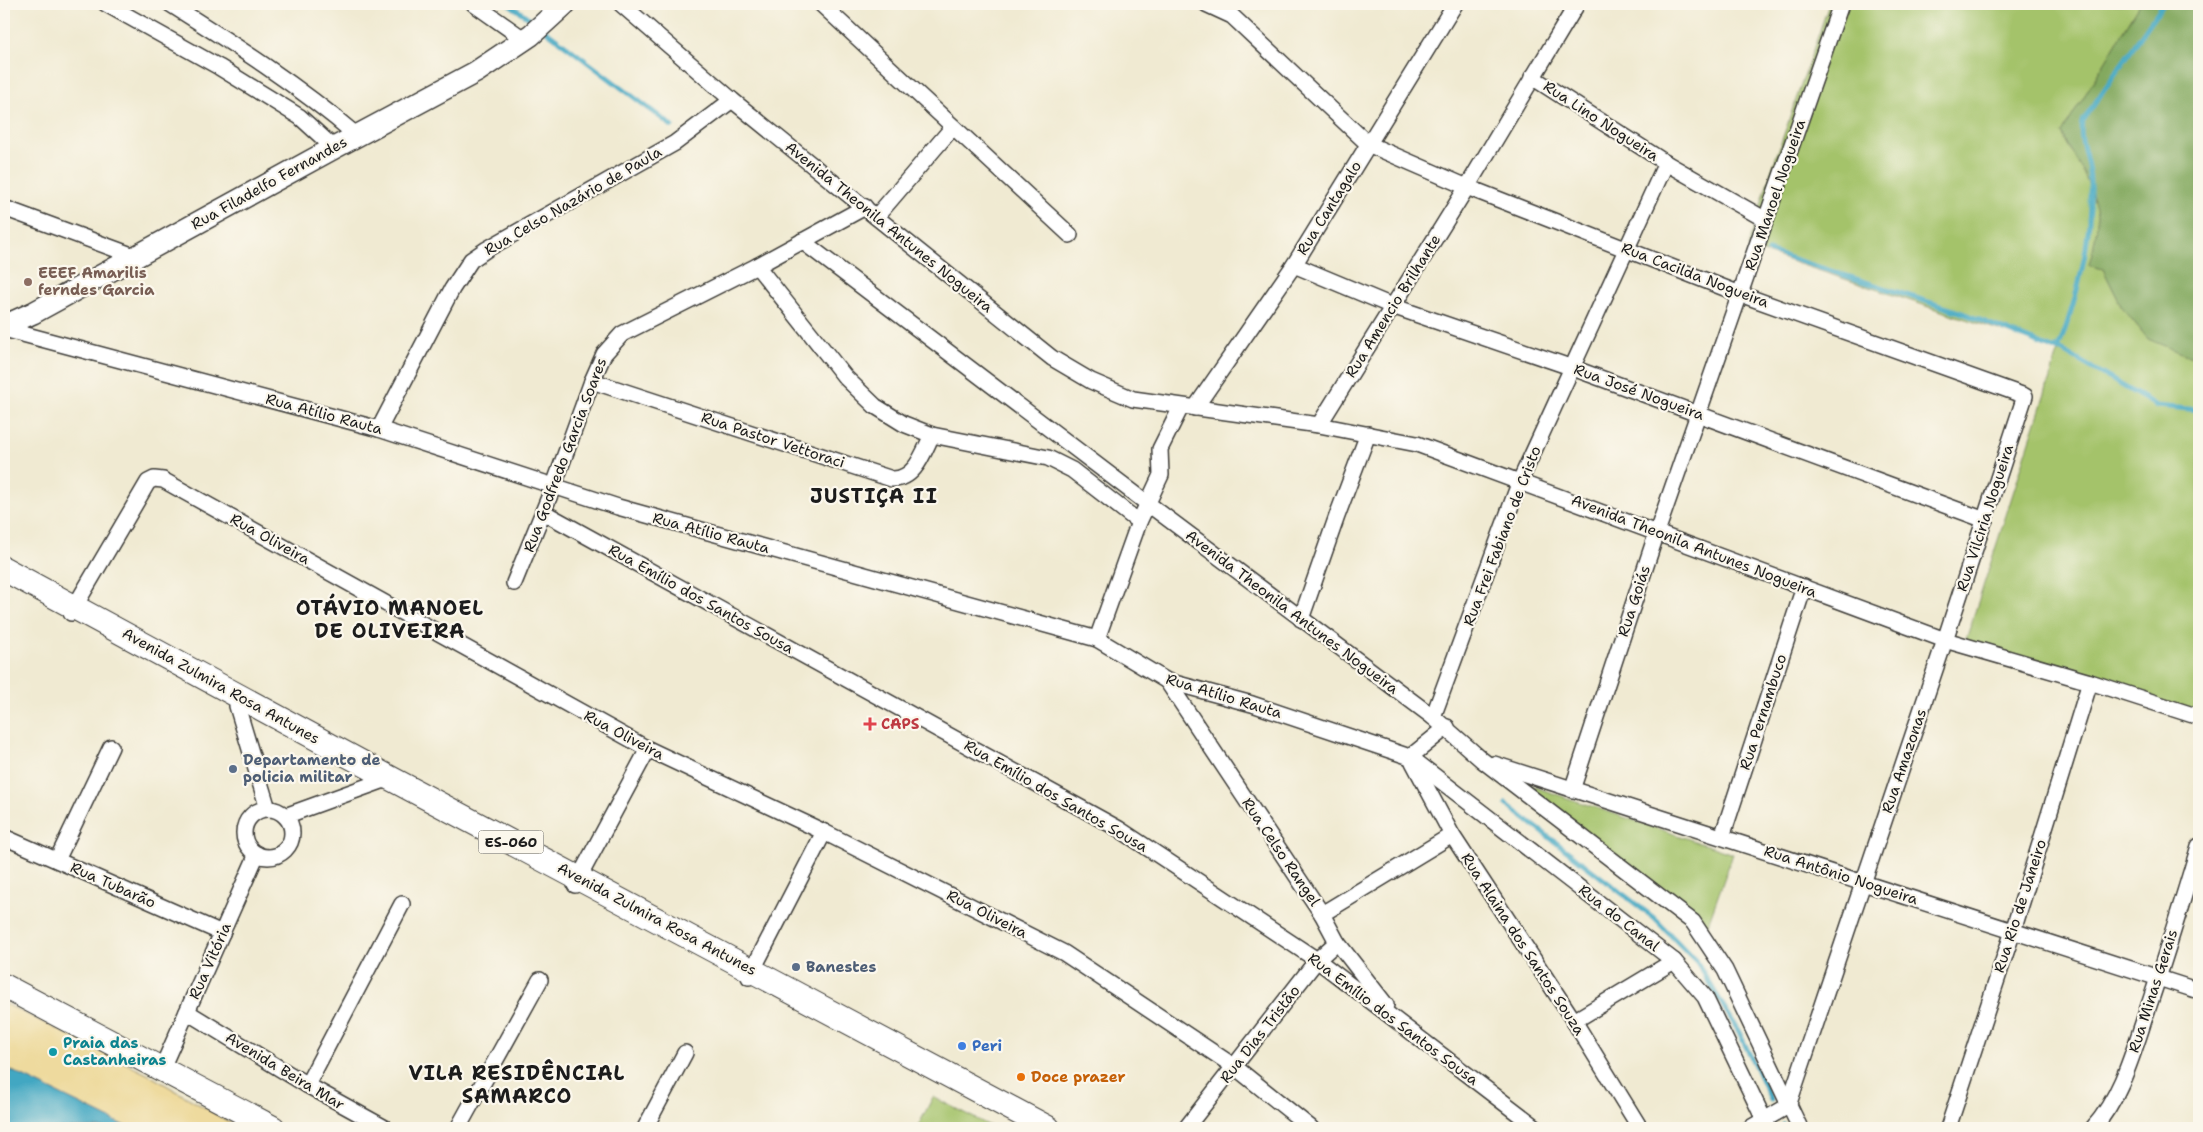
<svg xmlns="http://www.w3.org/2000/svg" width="2203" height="1132" font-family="'Shantell Sans',sans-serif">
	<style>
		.green { fill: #a4c36b; stroke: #607044 }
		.forest { fill: #83a95f; stroke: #50623e }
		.sand { fill: #eeda9e; stroke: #857b5d }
		.water { fill: #42a7c2; stroke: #2f626f }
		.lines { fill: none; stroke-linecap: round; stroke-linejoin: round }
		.stream { stroke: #42a7c2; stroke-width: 5 }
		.minor-casing { stroke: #3c3b37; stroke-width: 18 }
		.secondary-casing { stroke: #3c3b37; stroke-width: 24 }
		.primary-casing { stroke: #3c3b37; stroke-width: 26 }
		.minor { stroke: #fff; stroke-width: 15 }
		.secondary { stroke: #fff; stroke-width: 21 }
		.primary { stroke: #fff; stroke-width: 24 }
		.education-dot { fill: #8d6e63; stroke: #fbf7ec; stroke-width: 2 }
		.health-dot { fill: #e0444e; stroke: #fbf7ec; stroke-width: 2 }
		.service-dot { fill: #5c6f8a; stroke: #fbf7ec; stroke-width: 2 }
		.shop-dot { fill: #3f7fe0; stroke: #fbf7ec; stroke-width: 2 }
		.culture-dot { fill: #0f9aa8; stroke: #fbf7ec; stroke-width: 2 }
		.food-dot { fill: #e8710a; stroke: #fbf7ec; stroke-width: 2 }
		.labels { text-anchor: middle; stroke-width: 4.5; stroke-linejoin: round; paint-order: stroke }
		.shield { fill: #fbf7ec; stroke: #5f5e5a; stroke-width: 1 }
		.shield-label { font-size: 14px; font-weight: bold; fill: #1c1c1c }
		.street-label { font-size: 15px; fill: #1c1c1c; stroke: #fbf7ec }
		.education-label { font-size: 15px; font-weight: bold; fill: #785e54; stroke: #fbf7ec; text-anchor: start }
		.health-label { font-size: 15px; font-weight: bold; fill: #be3a42; stroke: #fbf7ec; text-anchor: start }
		.service-label { font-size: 15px; font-weight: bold; fill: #4e5e75; stroke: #fbf7ec; text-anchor: start }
		.culture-label { font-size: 15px; font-weight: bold; fill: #0d838f; stroke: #fbf7ec; text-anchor: start }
		.shop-label { font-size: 15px; font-weight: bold; fill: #366cbe; stroke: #fbf7ec; text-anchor: start }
		.food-label { font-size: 15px; font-weight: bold; fill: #c56008; stroke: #fbf7ec; text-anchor: start }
		.district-label { font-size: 20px; font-weight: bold; letter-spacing: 1px; fill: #1c1c1c; stroke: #fbf7ec }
	</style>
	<rect width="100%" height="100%" fill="#fbf7ec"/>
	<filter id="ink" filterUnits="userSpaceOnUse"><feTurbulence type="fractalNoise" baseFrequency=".02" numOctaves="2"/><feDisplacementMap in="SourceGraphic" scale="10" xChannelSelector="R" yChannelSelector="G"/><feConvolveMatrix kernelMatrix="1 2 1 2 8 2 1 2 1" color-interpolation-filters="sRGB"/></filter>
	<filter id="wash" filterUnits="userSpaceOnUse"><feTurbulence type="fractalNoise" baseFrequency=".0096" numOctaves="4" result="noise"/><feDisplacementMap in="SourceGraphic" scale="20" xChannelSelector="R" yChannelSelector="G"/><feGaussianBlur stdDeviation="1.12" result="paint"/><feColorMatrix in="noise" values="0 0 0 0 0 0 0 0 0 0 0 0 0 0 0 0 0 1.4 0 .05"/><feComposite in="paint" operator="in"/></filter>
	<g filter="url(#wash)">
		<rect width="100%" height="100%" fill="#f0ead2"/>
		<!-- green -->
		<g class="green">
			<path d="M1829,4h311l-78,129c11,24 29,48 34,75 4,18 -3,40 -7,57l14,4 19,38 26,32 51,21v354l-235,-68 95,-296 -311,-103 22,-72z"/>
			<path d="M1523,783l210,71 -26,73z"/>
			<path d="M933,1097l61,31h-77z"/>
		</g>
		<!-- forest -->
		<path class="forest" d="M2140,4h59v356l-51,-21 -26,-32 -19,-38 -14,-4c4,-17 11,-39 7,-57 -5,-27 -23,-51 -34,-75z"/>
		<!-- sand -->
		<path class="sand" d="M4,1003l145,72 90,53h-110l-125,-61z"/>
		<!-- water -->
		<path class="water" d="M4,1067l125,61h-125z"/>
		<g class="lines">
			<!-- stream -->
			<g class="stream">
				<path d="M509,4l27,19"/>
				<path d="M545,30l127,96"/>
				<path d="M1768,251l192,61 93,37 8,1 96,56 42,4"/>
				<path d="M2053,349l6,-2c20,-55 33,-107 31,-165 0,-21 -12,-40 -8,-60l81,-118"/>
				<path d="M1506,804l148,114 43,44 42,70 32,68"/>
				<path d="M1783,1125l2,3"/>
			</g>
		</g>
	</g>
	<g filter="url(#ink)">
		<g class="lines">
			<defs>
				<g id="minor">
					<path d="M106,4l113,63 81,50 34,31"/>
					<path d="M170,4c65,41 128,81 186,131"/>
					<path d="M474,4l51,36"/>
					<path d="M621,4l111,96 144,117 176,141 39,23 42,18 186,26 98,19 528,196 145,42 109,35"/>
					<path d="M821,4l249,231"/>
					<path d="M1206,4l26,12 136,128 99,43 273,107 285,102 -80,244 -157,466 -38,22"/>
					<path d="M1532,77l134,86 100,57"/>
					<path d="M4,208l130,48"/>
					<path d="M876,217l77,-90"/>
					<path d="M802,241l345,262 286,214 49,43 211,162 32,48 75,158"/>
					<path d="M1294,265l98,41 181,62 412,152"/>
					<path d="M757,266l88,111 30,29 29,18 28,11 116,23 24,12 67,52"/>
					<path d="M4,329l375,100 239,78 479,132 70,42 85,23 158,53 264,204 31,36 63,131"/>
					<path d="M592,381l300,98c23,1 31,-26 40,-44"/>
					<path d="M1195,408l99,-143 161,-261"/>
					<path d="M1319,425l148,-238 110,-183"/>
					<path d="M379,429l73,-140 19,-29 16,-11 188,-106 57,-43"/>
					<path d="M543,512l576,317 198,131 220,168"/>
					<path d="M514,583l40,-98 38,-104 12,-27 18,-20 135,-68 108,-59"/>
					<path d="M71,613l77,-131 6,-3 9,1 485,269 176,83 240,121 171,114 76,61"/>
					<path d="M1301,619l36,-103 31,-82"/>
					<path d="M1097,639l42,-117 22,-47 -1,-26 21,-42"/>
					<path d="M1167,681l155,233 15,28 49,63"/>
					<path d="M241,697l-4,9 31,103"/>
					<path d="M1433,717l87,-236 146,-318"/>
					<path d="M1410,757l37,-30"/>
					<path d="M1413,762l39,73 122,186 66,107"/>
					<path d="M1494,764l705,227"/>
					<path d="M1572,790l85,-258 184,-528"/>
					<circle cx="268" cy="833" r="24"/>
					<path d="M285,816l105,-38"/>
					<path d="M4,837l218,96"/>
					<path d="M1722,837l82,-250"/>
					<path d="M57,860l54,-113"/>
					<path d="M575,885l73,-136"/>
					<path d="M1322,914l130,-79"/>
					<path d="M749,977l75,-145"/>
					<path d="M187,1012l120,73 78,43"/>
					<path d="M1574,1021l100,-60"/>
					<path d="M162,1068l95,-214"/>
					<path d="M307,1085l95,-181"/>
					<path d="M458,1128l82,-148"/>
					<path d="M645,1128l40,-75"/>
					<path d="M1186,1128l131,-168 20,-18"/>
					<path d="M1948,1128l65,-197 77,-249"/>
					<path d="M2093,1128c28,-31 40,-75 53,-114 19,-55 36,-112 53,-168"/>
				</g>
				<path id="secondary" d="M4,326l29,-13 301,-165 142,-76 55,-37 34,-31"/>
				<g id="primary">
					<path d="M4,569l386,209 658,350"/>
					<path d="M4,986l269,142"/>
				</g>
			</defs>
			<!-- minor casing -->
			<use href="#minor" class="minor-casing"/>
			<!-- secondary casing -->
			<use href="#secondary" class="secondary-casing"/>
			<!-- primary casing -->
			<use href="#primary" class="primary-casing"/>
			<!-- minor -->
			<use href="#minor" class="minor"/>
			<!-- secondary -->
			<use href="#secondary" class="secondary"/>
			<!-- primary -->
			<use href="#primary" class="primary"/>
		</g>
	</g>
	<!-- markers -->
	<circle class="education-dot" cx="28" cy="282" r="5"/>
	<path class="health-dot" d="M867.5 716.5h5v5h5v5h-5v5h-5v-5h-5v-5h5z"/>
	<g class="service-dot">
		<circle cx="233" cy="769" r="5"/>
		<circle cx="796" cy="967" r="5"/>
	</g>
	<circle class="shop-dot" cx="962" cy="1046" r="5"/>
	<circle class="culture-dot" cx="53" cy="1052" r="5"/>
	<circle class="food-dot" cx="1021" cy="1077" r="5"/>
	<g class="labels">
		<!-- shield labels -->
		<rect class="shield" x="478.5" y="830.5" width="65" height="23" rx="4"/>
		<g class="shield-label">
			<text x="511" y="847">ES-060</text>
		</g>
		<!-- street labels -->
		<g class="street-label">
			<text transform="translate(1601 121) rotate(33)" y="5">Rua Lino Nogueira</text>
			<text transform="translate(269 183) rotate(-29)" y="5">Rua Filadelfo Fernandes</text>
			<text transform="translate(1775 195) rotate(-71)" y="5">Rua Manoel Nogueira</text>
			<text transform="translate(573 201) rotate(-30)" y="5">Rua Celso Nazário de Paula</text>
			<text transform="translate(1329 208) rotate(-58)" y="5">Rua Cantagalo</text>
			<text transform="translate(889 227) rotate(39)" y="5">Avenida Theonila Antunes Nogueira</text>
			<text transform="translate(1695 275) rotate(21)" y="5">Rua Cacilda Nogueira</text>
			<text transform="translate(1393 306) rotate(-58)" y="5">Rua Amencio Brilhante</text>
			<text transform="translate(1639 392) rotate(20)" y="5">Rua José Nogueira</text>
			<text transform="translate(324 414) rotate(15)" y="5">Rua Atílio Rauta</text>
			<text transform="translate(773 440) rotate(18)" y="5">Rua Pastor Vettoraci</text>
			<text transform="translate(565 455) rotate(-69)" y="5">Rua Godfredo Garcia Soares</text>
			<text transform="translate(1985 518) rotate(-72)" y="5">Rua Vilciria Nogueira</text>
			<text transform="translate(711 533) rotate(15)" y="5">Rua Atílio Rauta</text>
			<text transform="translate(1502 536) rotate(-69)" y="5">Rua Frei Fabiano de Cristo</text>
			<text transform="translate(270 539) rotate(29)" y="5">Rua Oliveira</text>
			<text transform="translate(1694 546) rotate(21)" y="5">Avenida Theonila Antunes Nogueira</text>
			<text transform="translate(701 599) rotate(29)" y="5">Rua Emílio dos Santos Sousa</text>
			<text transform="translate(1634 601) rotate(-72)" y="5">Rua Goiás</text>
			<text transform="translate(1292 612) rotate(37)" y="5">Avenida Theonila Antunes Nogueira</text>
			<text transform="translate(221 686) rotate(29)" y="5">Avenida Zulmira Rosa Antunes</text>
			<text transform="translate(1224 696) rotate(17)" y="5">Rua Atílio Rauta</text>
			<text transform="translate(1763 712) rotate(-72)" y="5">Rua Pernambuco</text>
			<text transform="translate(624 735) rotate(28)" y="5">Rua Oliveira</text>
			<text transform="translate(1904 761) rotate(-71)" y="5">Rua Amazonas</text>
			<text transform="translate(1056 796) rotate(30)" y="5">Rua Emílio dos Santos Sousa</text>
			<text transform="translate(1281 852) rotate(56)" y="5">Rua Celso Rangel</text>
			<text transform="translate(1841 875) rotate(18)" y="5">Rua Antônio Nogueira</text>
			<text transform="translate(113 885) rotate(24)" y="5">Rua Tubarão</text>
			<text transform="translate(2020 906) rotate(-72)" y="5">Rua Rio de Janeiro</text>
			<text transform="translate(987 914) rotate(27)" y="5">Rua Oliveira</text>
			<text transform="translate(1619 918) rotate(38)" y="5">Rua do Canal</text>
			<text transform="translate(657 919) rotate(28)" y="5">Avenida Zulmira Rosa Antunes</text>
			<text transform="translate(1523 944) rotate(57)" y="5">Rua Alaina dos Santos Souza</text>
			<text transform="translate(210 961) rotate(-66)" y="5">Rua Vitória</text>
			<text transform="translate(2153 991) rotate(-72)" y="5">Rua Minas Gerais</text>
			<text transform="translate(1393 1019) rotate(37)" y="5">Rua Emílio dos Santos Sousa</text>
			<text transform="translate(1260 1034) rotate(-52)" y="5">Rua Dias Tristão</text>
			<text transform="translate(285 1071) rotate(31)" y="5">Avenida Beira Mar</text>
		</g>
		<!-- education labels -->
		<g class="education-label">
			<text x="38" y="278">EEEF Amarilis<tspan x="38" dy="17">ferndes Garcia</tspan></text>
		</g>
		<!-- health labels -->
		<g class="health-label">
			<text x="881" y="729">CAPS</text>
		</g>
		<!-- service labels -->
		<g class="service-label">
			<text x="243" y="765">Departamento de<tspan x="243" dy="17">policia militar</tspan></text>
			<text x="806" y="972">Banestes</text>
		</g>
		<!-- culture labels -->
		<g class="culture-label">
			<text x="63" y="1048">Praia das<tspan x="63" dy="17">Castanheiras</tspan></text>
		</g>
		<!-- shop labels -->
		<g class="shop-label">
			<text x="972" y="1051">Peri</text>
		</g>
		<!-- food labels -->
		<g class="food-label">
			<text x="1031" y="1082">Doce prazer</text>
		</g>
		<!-- district labels -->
		<g class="district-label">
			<text x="874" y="503">JUSTIÇA II</text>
			<text x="390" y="615">OTÁVIO MANOEL<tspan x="390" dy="23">DE OLIVEIRA</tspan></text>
			<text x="517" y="1080">VILA RESIDÊNCIAL<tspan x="517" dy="23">SAMARCO</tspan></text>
		</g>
	</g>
	<!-- margin -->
	<rect width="2203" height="1132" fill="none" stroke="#fbf7ec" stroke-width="20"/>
</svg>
